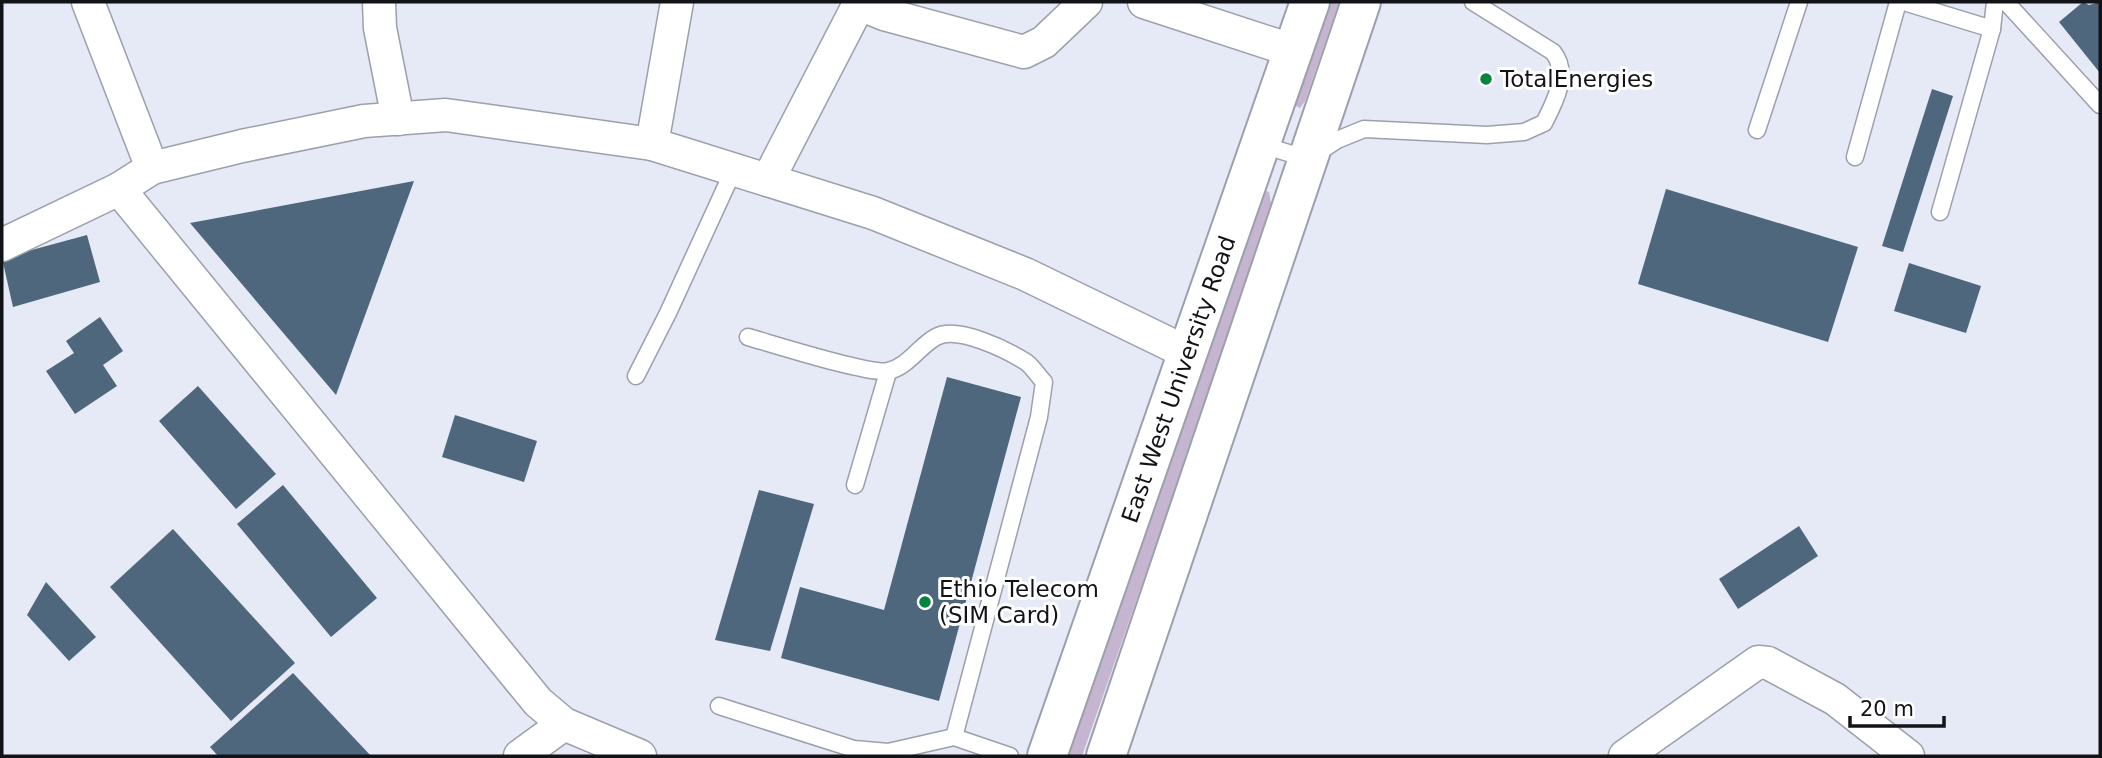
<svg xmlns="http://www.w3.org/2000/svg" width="2102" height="758" font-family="'DejaVu Sans',sans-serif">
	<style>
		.green { fill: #c6b5d0 }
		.building { fill: #4e677c }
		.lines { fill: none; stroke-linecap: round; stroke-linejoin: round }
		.lane-casing { stroke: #9ba0ab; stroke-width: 19 }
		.street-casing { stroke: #9ba0ab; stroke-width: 35 }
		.primary-casing { stroke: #9ba0ab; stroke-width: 42 }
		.lane { stroke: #fff; stroke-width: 16 }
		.street { stroke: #fff; stroke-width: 32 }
		.primary { stroke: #fff; stroke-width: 38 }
		.poi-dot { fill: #038540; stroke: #fff; stroke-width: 2.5 }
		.labels { text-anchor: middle; stroke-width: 6; stroke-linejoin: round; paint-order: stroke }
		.poi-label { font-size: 23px; fill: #121317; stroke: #fff; text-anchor: start }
		.street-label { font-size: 23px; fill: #121317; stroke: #fff }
	</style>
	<rect width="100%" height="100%" fill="#e5eaf6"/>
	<!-- green -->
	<g class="green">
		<path d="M1320,2h19l-34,99 -5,7 -12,-6z"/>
		<path d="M1257,188l12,4 2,11 -3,20 -186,533h-23z"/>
	</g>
	<!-- building -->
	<g class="building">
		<path d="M2083,2l6,3 11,-3v71l-41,-51z"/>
		<path d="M1932,89l21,7 -50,156 -21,-6z"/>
		<path d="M414,181l-78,214 -146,-172z"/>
		<path d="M1666,189l192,58 -30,95 -190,-58z"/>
		<path d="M87,235l13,47 -87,25 -11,-49z"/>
		<path d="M1909,263l72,23 -15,47 -72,-22z"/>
		<path d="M100,317l23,34 -20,14 14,21 -42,28 -29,-43 28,-18 -8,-12z"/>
		<path d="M947,377l74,20 -82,304 -158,-43 19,-71 84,23z"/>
		<path d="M198,386l78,88 -40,35 -77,-88z"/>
		<path d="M455,415l82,26 -13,41 -82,-25z"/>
		<path d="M283,485l94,113 -46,39 -94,-113z"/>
		<path d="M759,490l55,14 -44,147 -55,-11z"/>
		<path d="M1799,526l19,30 -80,53 -19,-30z"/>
		<path d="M173,529l122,134 -64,58 -121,-134z"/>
		<path d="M46,582l50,55 -27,24 -42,-46z"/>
		<path d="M293,673l78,83h-153l-8,-9z"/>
	</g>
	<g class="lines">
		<defs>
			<g id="lane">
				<path d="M1904,2l88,27"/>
				<path d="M2006,2l94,103"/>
				<path d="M1757,130l42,-128"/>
				<path d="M1262,145l46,14 29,-19 27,-11 123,6 37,-3 20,-9c11,-21 26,-50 9,-71l-80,-50"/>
				<path d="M1855,157l43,-155"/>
				<path d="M1940,212l52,-183 3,-27"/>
				<path d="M748,337c25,7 122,38 140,34 20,-4 31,-25 48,-34 21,-12 71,13 90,25 7,5 12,14 18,20l-5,35 -85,320"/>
				<path d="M636,376l32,-63 66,-144"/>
				<path d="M855,485l33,-113"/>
				<path d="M719,706l135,43 34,3 66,-15 56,19"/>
			</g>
			<g id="street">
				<path d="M88,2l64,166"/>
				<path d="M379,2l1,26 18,91"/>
				<path d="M864,2l5,6 15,6 140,38 20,-10 42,-40"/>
				<path d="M1144,2l150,49"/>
				<path d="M652,144l25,-142"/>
				<path d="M768,180l92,-178"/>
				<path d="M119,189l419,513 26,22 76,32"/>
				<path d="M2,245l117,-56 33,-21 90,-22 122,-25 82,-6 206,29 221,69 152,61 163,79"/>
				<path d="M520,756l44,-32"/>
				<path d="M1625,756l133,-94 10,1 67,36 73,57"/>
			</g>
			<g id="primary">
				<path id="s1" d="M1047,756l263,-754"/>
				<path d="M1106,756l255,-754"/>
			</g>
		</defs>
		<!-- lane casing -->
		<use href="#lane" class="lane-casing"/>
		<!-- street casing -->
		<use href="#street" class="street-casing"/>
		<!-- primary casing -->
		<use href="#primary" class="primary-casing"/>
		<!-- lane -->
		<use href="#lane" class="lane"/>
		<!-- street -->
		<use href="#street" class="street"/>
		<!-- primary -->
		<use href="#primary" class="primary"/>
	</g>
	<!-- markers -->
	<g class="poi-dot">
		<circle cx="1486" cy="79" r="7"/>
		<circle cx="925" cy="602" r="7"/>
	</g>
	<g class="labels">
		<!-- poi labels -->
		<g class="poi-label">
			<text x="1500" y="87">TotalEnergies</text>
			<text x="939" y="597">Ethio Telecom<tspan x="939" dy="26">(SIM Card)</tspan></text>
		</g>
		<!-- street labels -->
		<g class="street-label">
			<text dy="8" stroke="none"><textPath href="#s1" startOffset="399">East West University Road</textPath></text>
		</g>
	</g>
	<!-- border -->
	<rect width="2102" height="758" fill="none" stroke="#121317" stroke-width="7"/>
	<!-- scale -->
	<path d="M1850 716v10h94v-10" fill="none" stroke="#121317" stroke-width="3.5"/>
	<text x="1860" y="716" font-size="21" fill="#121317" stroke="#ffffff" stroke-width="5" paint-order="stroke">20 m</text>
</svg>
